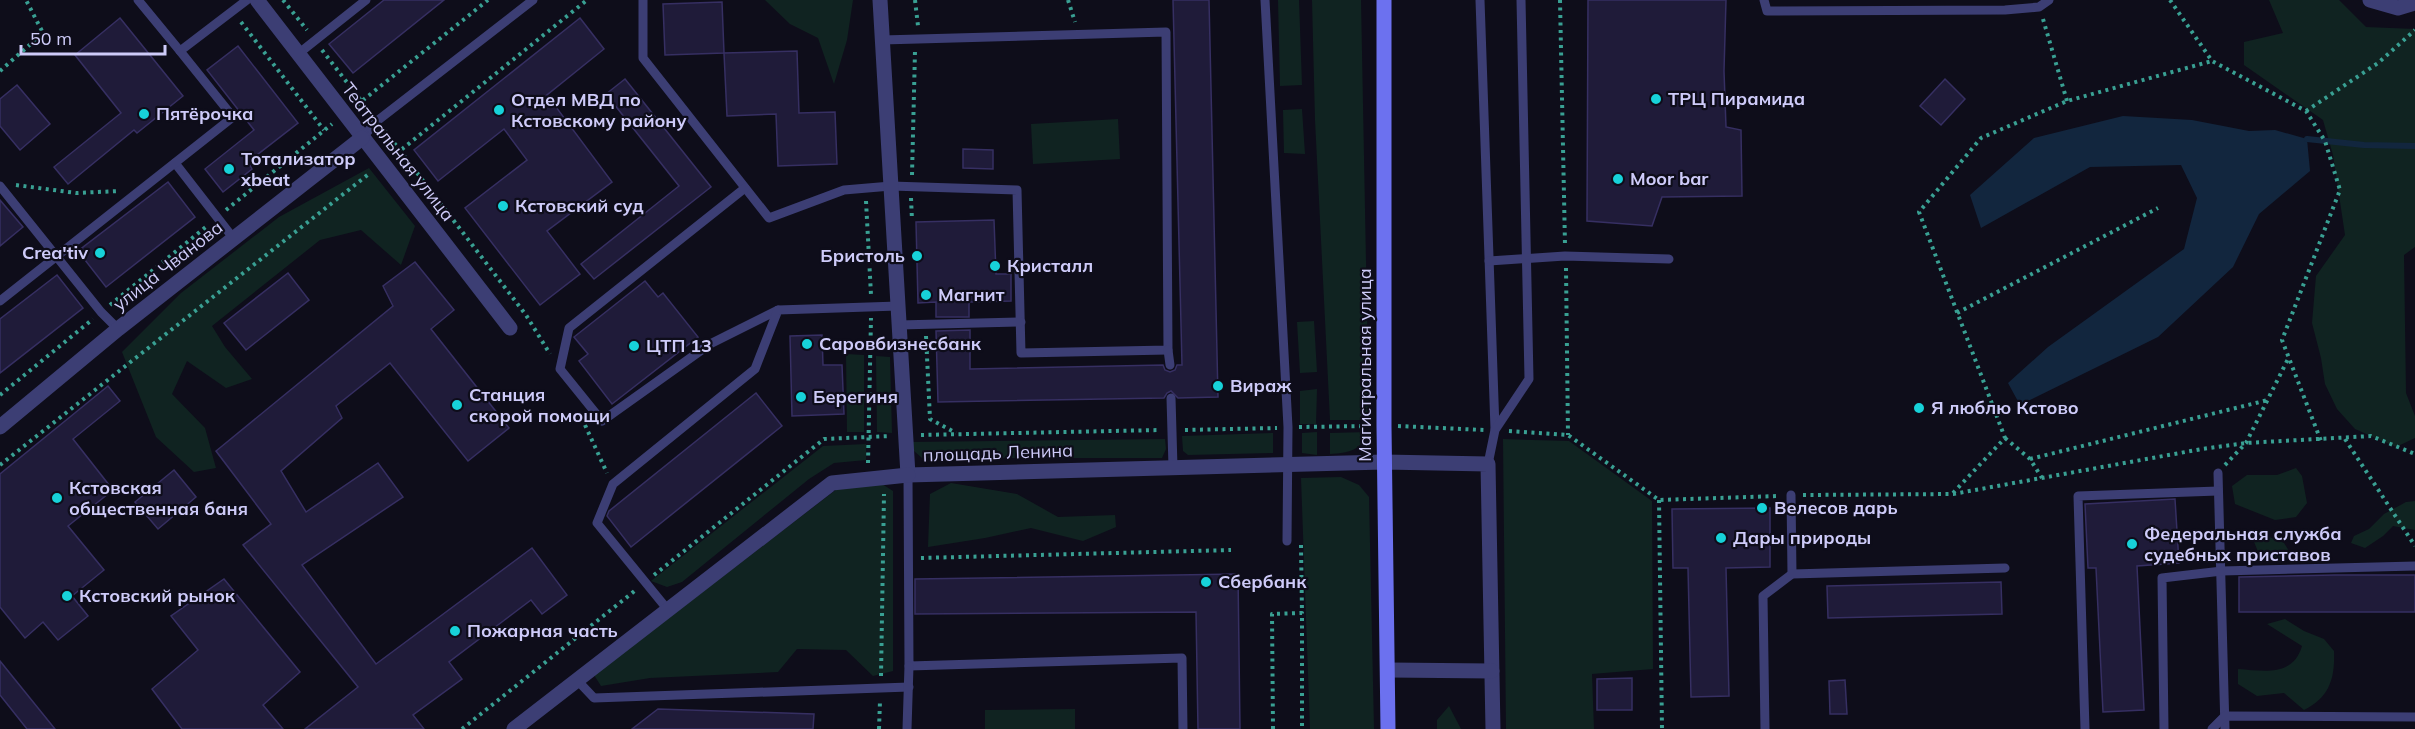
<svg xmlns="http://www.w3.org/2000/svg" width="2415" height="729" font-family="Mulish,sans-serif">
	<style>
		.green { fill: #102321 }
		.water { fill: #12263e }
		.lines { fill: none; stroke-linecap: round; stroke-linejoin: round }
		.stream { stroke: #12263e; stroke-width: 6 }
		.building { fill: #1f1b39; stroke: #362f62; stroke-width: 1.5 }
		.path { stroke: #39a093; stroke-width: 4; stroke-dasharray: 3 4.5; stroke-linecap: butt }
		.service { stroke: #3c3e74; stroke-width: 9 }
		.minor { stroke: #3c3e74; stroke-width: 15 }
		.secondary { stroke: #6c71ef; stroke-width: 15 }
		.poi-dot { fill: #17d2d9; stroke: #0e0d1a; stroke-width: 2 }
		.labels { text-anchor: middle; stroke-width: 4.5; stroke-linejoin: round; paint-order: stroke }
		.poi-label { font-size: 18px; font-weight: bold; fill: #cecbf9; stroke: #0e0d1a; text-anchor: start }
		.street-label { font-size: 18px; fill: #cecbf9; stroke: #0e0d1a }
	</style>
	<rect width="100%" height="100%" fill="#0e0d1a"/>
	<!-- green -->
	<g class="green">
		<path d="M765,0h88l-6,40 -13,44 -16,-46 -28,-14z"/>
		<path d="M1278,0h21l3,85 -22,1z"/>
		<path d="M1312,0h49l8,420h-39l-15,-300z"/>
		<path d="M2269,0h70l27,27 49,2v218l-11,8 2,138 9,23v22l-19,9 -41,-18 -18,-20 -12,-25 -4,-26 -9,-35 4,-47 29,-41 -12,-80 -10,-35 -79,-55v-23l39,-9z"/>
		<path d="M1302,109l3,45 -21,-1 -1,-43z"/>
		<path d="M1118,119l2,40 -87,5 -2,-40z"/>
		<path d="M369,168l46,58 -14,39 -40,-35 -41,10 -108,86 13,21 27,32 -26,9 -39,-27 -15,33 33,34 11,40 -22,4 -38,-35 -34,-85 59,-59 98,-76z"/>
		<path d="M1314,321l3,51 -17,1 -3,-51z"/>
		<path d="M846,354l18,1v77h-17z"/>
		<path d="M876,356l14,1 2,76 -15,-1z"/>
		<path d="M1317,389l-1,35h-16v-33z"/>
		<path d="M1317,432v23l-15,-2v-20z"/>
		<path d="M1368,432c-7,19 -20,21 -38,22v-21z"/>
		<path d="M1273,433v20l-85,2 -5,-4 -1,-15z"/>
		<path d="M1165,439l1,10 -4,9h-240l-8,-7 -4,-9z"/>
		<path d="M1503,439l66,2 83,60 1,168 -61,5 2,55h-88z"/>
		<path d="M866,444v16l-32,3 -25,16 -127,103 -15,5 -16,-6 172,-135z"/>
		<path d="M2296,468l6,8 5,27 -11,14 -21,3 -40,-16 -3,-18 15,-11h30z"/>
		<path d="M1341,477l18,8 10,12 5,232h-64l-9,-251z"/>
		<path d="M951,483l66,11 41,23 57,-2 1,12 -33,14 -52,-13 -46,10 -57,9 2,-53z"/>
		<path d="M882,484l11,7v180l-20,5 -27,-26 -49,-1 -19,23 -128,6 -49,8 -7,-11 243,-186z"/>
		<path d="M2415,501v29l-22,-4 -10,10 -18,12 -14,-5 3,-7 15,-7 15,-15 22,-12z"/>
		<path d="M2267,536l17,7 7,11 -12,8 -20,-8 -7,-17z"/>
		<path d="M2285,619l19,12 20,8 10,12c1,27 -4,46 -30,59l-20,-17 -27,3 -19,-12v-15c26,2 55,8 64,-23l-35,-22z"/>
		<path d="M1449,706l12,23h-24v-9z"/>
		<path d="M1075,709v20h-90v-19z"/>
	</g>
	<!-- water -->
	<path class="water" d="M2123,116l69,4 57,11 26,-1 32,9 3,32 -51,43 -26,53 -75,70 -138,68 -12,-22 40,-36 136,-98 13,-51 -16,-33 -91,2 -109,61 -11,-33 64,-57z"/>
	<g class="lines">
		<!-- stream -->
		<path class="stream" d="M2307,139l57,6 51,1"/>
	</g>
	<!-- building -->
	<g class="building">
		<path d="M384,0h60l-91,73 -24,-29z"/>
		<path d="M1173,0h36l9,397 -40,1 -7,-7 -4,2 -3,5 -226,4 -2,-71 34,-1v39l193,-4 2,5 5,2 5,-2 2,-5h5z"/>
		<path d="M1588,0h138l-2,71 2,56 15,3 1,66 -80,1 -10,29 -65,-5z"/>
		<path d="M722,2l2,51 -59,2 -2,-51z"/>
		<path d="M120,18l63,78 -46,37 -3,-3 -66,54 -14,-17 67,-54 -46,-58z"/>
		<path d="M580,18l24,31 -57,46 65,87 -65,49 33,43 -40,31 -75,-97 62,-48 -23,-31 -66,52 -24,-31z"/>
		<path d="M238,46l60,77 -50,39 4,7 -29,23 -18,-23 49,-39 -47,-60z"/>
		<path d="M797,51l2,62 36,-1 2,52 -59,2 -2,-52 -49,2 -3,-63z"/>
		<path d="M625,79l86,108 -117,92 -13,-15 98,-78 -73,-92z"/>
		<path d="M1945,79l20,20 -24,26 -21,-19z"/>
		<path d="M17,85l33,39 -30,26 -20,-24v-27z"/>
		<path d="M963,149l30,1v19l-30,-1z"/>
		<path d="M168,182l27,35 -89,70 -28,-36z"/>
		<path d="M0,200l23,27 -23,19z"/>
		<path d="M994,220l2,54h15v27l-42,1v15h-33v-15l-18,1 -2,-81z"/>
		<path d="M415,262l39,48 -23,19 78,99 -41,33 -78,-98 -54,43 6,12 -61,53 25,41 72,-49 25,34 -101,68 74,99 156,-116 35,47 -25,19 -11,-14 -82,62 13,17 -49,36 11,14h-119l53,-42 -115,-142 28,-21 -55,-73 177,-145 -10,-20z"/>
		<path d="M288,273l21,27 -63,50 -22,-27z"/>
		<path d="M57,275l26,33 -83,65v-54z"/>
		<path d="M645,281l13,16 5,-4 35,44 -86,67 -33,-43 9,-7 -14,-17z"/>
		<path d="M822,335l1,30h19l2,49 -52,2 -2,-80z"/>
		<path d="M108,386l12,15 -47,38 40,51 -45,36 36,44 -32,26 16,20 -30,24 -15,-18 -18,16 -25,-31v-133z"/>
		<path d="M756,393l26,33 -151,121 -24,-31 2,-5z"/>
		<path d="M174,470l22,27 -38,32 -23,-27z"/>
		<path d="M2175,499l4,64 -42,3 7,144 -41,2 -7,-144h-8l-3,-64z"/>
		<path d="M1770,508v59l-44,1 3,128 -38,1 -3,-129h-15l-1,-59z"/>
		<path d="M1238,574l2,155h-42l-2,-117 -281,2v-35z"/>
		<path d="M2335,575h80v37h-176v-35z"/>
		<path d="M224,579l76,93 -37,33 20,24h-101l-30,-40 46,-39 -27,-34z"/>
		<path d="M2001,582l1,32 -174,4 -1,-32z"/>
		<path d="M0,661l55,68h-28l-27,-34z"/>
		<path d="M1632,678v32h-35v-31z"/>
		<path d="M1845,680l2,34h-17l-1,-33z"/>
		<path d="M658,709l156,5 -1,15h-181z"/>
	</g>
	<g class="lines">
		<!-- path -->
		<g class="path">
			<path d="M283,0l24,30"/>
			<path d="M915,0l3,26"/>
			<path d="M1068,0l7,22"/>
			<path d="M1560,0l5,245"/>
			<path d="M2170,0l42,61 94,50 19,30 15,49 -58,150 39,101"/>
			<path d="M2043,19l24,82"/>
			<path d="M241,22l83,108"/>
			<path d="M322,50l47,61"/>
			<path d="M0,71l43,-38 -17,-33"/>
			<path d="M357,105l131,-105"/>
			<path d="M2306,111l72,-48 37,-33"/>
			<path d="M385,131l141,184 24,39"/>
			<path d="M396,154l191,-154"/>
			<path d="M912,175l3,-124"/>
			<path d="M16,185l60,8 43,-2"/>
			<path d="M911,198l1,22"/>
			<path d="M866,201l5,94"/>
			<path d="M226,210l106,-86"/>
			<path d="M1566,268l2,167"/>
			<path d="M110,305l97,-79"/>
			<path d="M1957,313l201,-105"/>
			<path d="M926,336l4,83 26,14"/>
			<path d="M0,395l93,-76"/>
			<path d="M585,425l22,48"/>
			<path d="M1398,426l86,4"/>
			<path d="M1299,427l71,-1"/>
			<path d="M1185,430l92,-2"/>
			<path d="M1509,431l59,4 91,65 118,-4"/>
			<path d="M921,435l239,-5"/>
			<path d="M2005,438l25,21 12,19"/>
			<path d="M2345,439l70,107"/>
			<path d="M2030,459l238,-59"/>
			<path d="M868,463l3,-145"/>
			<path d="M0,465l370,-292"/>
			<path d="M2225,465l21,-22 42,-84"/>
			<path d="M1953,493l52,-55 -86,-226 62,-74 86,-37 145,-40"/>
			<path d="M1803,495l150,-1 249,-45 44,-6 125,-7 44,18"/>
			<path d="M1659,500l3,229"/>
			<path d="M1301,545l1,68"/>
			<path d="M921,558l310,-8"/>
			<path d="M654,575l170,-136 66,-3"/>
			<path d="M881,676l3,-182"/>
			<path d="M462,729l175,-140"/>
			<path d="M879,729l1,-28"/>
			<path d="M1273,729l-1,-115 30,-1v116"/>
		</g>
		<!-- service -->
		<g class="service">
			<path d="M138,0l42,51"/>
			<path d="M643,0v58l126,160 75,-28 47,-4 126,4 4,163 147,-3 -2,-318 -284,8"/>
			<path d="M1265,0l23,427 -1,114"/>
			<path d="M1480,0l15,429"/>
			<path d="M1764,0l3,11 238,-1 34,-3 10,-7"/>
			<path d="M298,54l68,-54"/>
			<path d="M362,138l15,-17 156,-121"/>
			<path d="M175,163l59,76"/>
			<path d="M0,186l101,126 17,17"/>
			<path d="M745,188l-176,140 -9,41 42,52 108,-77 68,-34"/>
			<path d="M1489,261l76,-5 104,3"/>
			<path d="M0,301l233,-184 -53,-66 67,-51"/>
			<path d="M899,325l122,-3"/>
			<path d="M1168,350l2,15"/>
			<path d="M1171,398l2,69"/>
			<path d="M1488,464l7,-34 34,-51 -8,-379"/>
			<path d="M2218,473l7,256"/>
			<path d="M908,475l1,191 273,-8 1,71"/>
			<path d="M1791,495l1,79"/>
			<path d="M668,610l-71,-87 16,-39 142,-115 23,-59 120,-4"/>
			<path d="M577,680l17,18 315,-11"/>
			<path d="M907,729l2,-63"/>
			<path d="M1765,729l-2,-133 29,-22 213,-6"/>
			<path d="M2085,729l-7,-233 140,-5"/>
			<path d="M2164,729l-2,-151 60,-7 193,-5"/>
			<path d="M2212,729l13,-13 190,1"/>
		</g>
		<!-- minor -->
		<g class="minor">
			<path d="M257,0l253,328"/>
			<path d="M880,0l28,475 476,-13 104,2 5,265"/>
			<path d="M2370,0l28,8 17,-5"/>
			<path d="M0,427l118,-98 244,-191"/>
			<path d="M1389,670l103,1"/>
			<path d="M514,729l318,-246 76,-8"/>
		</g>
		<!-- secondary -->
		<path class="secondary" d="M1384,0v426l4,303"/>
	</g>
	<!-- markers -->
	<g class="poi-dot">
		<circle cx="1656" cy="99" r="6"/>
		<circle cx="499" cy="110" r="6"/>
		<circle cx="144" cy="114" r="6"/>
		<circle cx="229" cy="169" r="6"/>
		<circle cx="1618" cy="179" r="6"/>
		<circle cx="503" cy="206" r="6"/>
		<circle cx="100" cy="253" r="6"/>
		<circle cx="917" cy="256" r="6"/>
		<circle cx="995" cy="266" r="6"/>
		<circle cx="926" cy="295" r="6"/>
		<circle cx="807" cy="344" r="6"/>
		<circle cx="634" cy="346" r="6"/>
		<circle cx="1218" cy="386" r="6"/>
		<circle cx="801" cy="397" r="6"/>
		<circle cx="457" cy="405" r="6"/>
		<circle cx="1919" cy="408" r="6"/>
		<circle cx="57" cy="498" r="6"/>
		<circle cx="1762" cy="508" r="6"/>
		<circle cx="1721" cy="538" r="6"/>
		<circle cx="2132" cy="544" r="6"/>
		<circle cx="1206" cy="582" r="6"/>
		<circle cx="67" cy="596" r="6"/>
		<circle cx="455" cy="631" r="6"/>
	</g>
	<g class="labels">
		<!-- poi labels -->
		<g class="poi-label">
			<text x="1668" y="105">ТРЦ Пирамида</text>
			<text x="511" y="106">Отдел МВД по<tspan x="511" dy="21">Кстовскому району</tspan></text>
			<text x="156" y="120">Пятёрочка</text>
			<text x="241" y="165">Тотализатор<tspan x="241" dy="21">xbeat</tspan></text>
			<text x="1630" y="185">Moor bar</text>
			<text x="515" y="212">Кстовский суд</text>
			<text x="88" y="259" text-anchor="end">Crea'tiv</text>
			<text x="905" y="262" text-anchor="end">Бристоль</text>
			<text x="1007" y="272">Кристалл</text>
			<text x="938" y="301">Магнит</text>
			<text x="819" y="350">Саровбизнесбанк</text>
			<text x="646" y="352">ЦТП 13</text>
			<text x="1230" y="392">Вираж</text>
			<text x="469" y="401">Станция<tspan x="469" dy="21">скорой помощи</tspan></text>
			<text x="813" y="403">Берегиня</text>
			<text x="1931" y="414">Я люблю Кстово</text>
			<text x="69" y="494">Кстовская<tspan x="69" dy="21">общественная баня</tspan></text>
			<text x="1774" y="514">Велесов дарь</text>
			<text x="2144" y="540">Федеральная служба<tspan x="2144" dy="21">судебных приставов</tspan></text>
			<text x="1733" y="544">Дары природы</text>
			<text x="1218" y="588">Сбербанк</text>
			<text x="79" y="602">Кстовский рынок</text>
			<text x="467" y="637">Пожарная часть</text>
		</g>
		<!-- street labels -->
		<g class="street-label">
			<text transform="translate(398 152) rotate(52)" y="6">Театральная улица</text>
			<text transform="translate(168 266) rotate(-38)" y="6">улица Чванова</text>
			<text transform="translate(1365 365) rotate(-90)" y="6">Магистральная улица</text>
			<text transform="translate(998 453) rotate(-2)" y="6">площадь Ленина</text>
		</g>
	</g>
	<!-- scale -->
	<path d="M21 45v9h144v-9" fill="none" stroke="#cecbf9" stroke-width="3"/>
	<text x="30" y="45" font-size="18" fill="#cecbf9" stroke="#0e0d1a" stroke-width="4.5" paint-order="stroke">50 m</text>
</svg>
